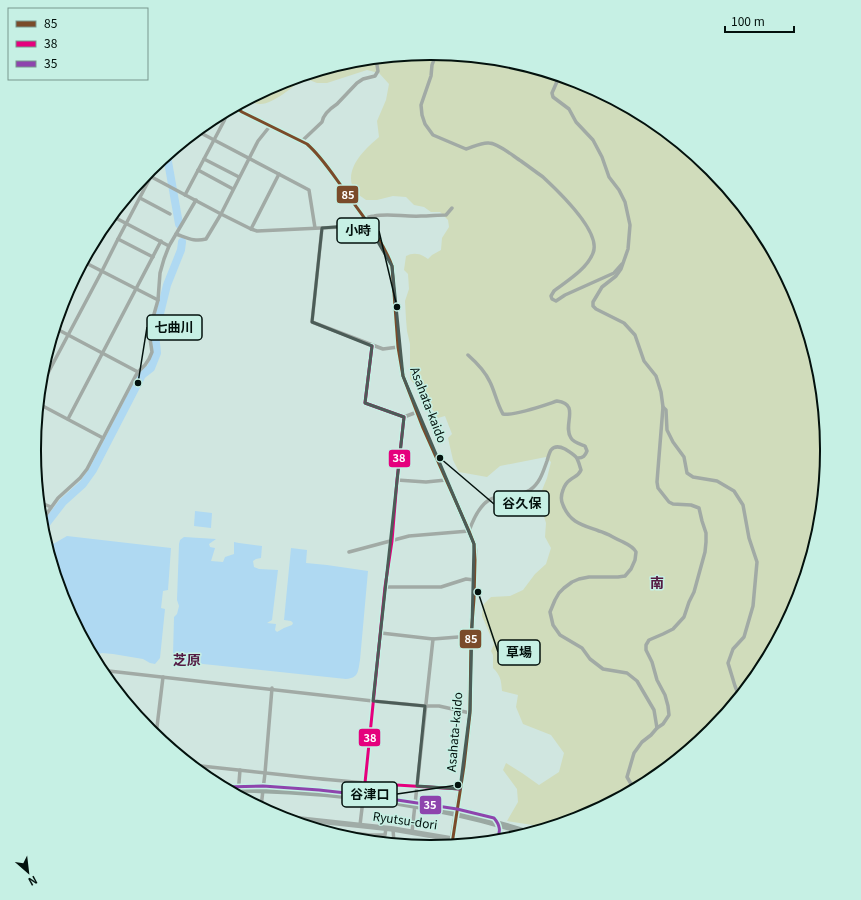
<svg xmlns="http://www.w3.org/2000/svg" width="861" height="900" font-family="Georgia,'Noto Sans JP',serif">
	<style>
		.green { fill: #d0dcbb }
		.water { fill: #afd9f2 }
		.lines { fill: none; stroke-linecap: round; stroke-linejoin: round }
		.river { stroke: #afd9f2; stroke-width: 8 }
		.street { stroke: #a1aaa5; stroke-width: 3.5 }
		.secondary { stroke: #9eaaa4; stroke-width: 5 }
		.primary { stroke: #a0aca7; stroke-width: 5.5 }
		.highway-bridge { stroke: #9aa8a2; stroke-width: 7 }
		.bus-1-casing { stroke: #c6f0e4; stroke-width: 6 }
		.bus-2-casing { stroke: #c6f0e4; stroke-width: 6 }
		.bus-3-casing { stroke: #c6f0e4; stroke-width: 6 }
		.bus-1 { stroke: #7a4b2a; stroke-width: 3 }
		.bus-2 { stroke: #e5007d; stroke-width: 3 }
		.bus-3 { stroke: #8e44ad; stroke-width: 3 }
		.marked { fill: none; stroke: #4b5c57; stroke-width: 3; stroke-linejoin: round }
		.labels { text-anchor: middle; stroke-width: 3; stroke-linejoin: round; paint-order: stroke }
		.street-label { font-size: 12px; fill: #03110d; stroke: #c6f0e4 }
		.quarter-label { font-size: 14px; font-weight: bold; fill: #541a43; stroke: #c6f0e4 }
		.rim { fill: none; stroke: #03110d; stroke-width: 2 }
		.leader { fill: none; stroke: #03110d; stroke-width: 1.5 }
		.callout-dot { fill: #03110d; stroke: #c6f0e4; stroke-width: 1.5 }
		.callout { fill: #c6f0e4; stroke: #03110d; stroke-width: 1.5 }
		.callout-label { font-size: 13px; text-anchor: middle; font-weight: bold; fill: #03110d }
		.line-badge { stroke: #c6f0e4; stroke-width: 1.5 }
		.badge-label { font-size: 11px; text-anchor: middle; font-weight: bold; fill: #fff }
	</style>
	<rect width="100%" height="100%" fill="#d0e6e0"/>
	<!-- green -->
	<path class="green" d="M431,54l77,7 74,23 69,36 60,50 49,60 37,68 22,75 8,77 -8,78 -22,74 -37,68 -49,61 -60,49 -69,36 -37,12 -6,-2 -32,-5 11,-19 -1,-13 -14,-19 3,-7 16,10 17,12 20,-13 5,-19 -13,-18 -28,-11 -7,-17 2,-12 -16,-4c-1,-11 -1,-15 -9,-23v-13l-2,-4 3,-7 -12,-28 1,-11 8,-8 19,-1 13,-6 12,-16 11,-10 5,-16 -6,-11 1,-14 -6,-20v-8l7,-17 4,-16 -5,-5 -46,9 -13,11 -28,-5 -6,-12 -5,-22 4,-4 -7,-18 -7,2 -11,-17 -10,-14 -7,-8v-35l-3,-13 -1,-12 -1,-18 4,-12 -1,-15 -4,-4 2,-14c8,-4 16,-2 22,3l4,-4 9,-5 1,-12 7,-11 -1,-7 -8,-8h-9l-7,-5 -10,-2 -8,-8 -13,-1 -16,4h-11c-4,-3 -9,-6 -12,-10 -11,-21 11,-41 25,-53l-2,-16 9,-21 3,-16 -10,-11 -12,-3 -40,13h-10l-13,-5c-10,8 -32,27 -44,26 -4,0 -9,-2 -13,-3l32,-17 74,-23z"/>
	<!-- water -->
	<g class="water">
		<path d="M195,511l17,2 -1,15 -17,-2z"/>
		<path d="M67,536l104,12 -3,42 -5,1 -2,17 4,1 -5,49 -5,6 -5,-1 -7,-4 -30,-5 -11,-1 -9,3 -29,-54 -16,-55z"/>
		<path d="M184,537l32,2 -7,5 1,3 5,1 -4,13 12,1 2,-5 9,-3v-12l5,1 23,3 -1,12 -5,1 -3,2 1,6 5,2 19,1 -6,50 -5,3 9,1 -1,6 2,2 7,-4 8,-3 1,-2 -2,-2 -7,-1 7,-72 16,2 -1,13 21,2 41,6 -8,89c-2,11 -1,18 -14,19l-172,-18 -1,-6 1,-38 3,-3 2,-8 -2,-6 2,-56 1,-4z"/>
	</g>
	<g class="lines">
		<!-- river -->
		<g class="river">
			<path d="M167,156l12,68"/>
			<path d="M42,527l4,-3 17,-22 20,-18 10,-14 45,-87 4,-8 9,-7 6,-15 -2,-19 12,-49 14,-35 1,-8"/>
		</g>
		<!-- street -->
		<g class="street">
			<path d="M437,54l-2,3 -3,8 -1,11 -10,29 1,10 3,9 8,11 33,14c7,-2 16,-7 23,-6 9,0 24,13 32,18 7,5 15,11 22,16 14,13 59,55 50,76 -6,16 -26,28 -39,38l-3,5 1,3 4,2 9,-6 49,-22 8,-9"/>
			<path d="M559,77l-7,16 1,4 16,12 7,13 17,18 9,17 7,20 10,13 6,12 5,23 -2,24 -7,20 -5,7 -14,11 -9,15v4l3,3 28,14 11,12 9,26 12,15 5,16 2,15 -5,62 -1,13 1,6 11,14 4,2 18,1 8,3 3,13 4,12v9l-1,10 -11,40 -5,10 -5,15 -11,12 -10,5 -14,6 -3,5v5l6,12 5,18 8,15 3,11 1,9 -6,9 -6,4 -6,7 -9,7 -8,11 -7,24 7,12"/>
			<path d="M197,131l112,59 6,38"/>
			<path d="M302,141l20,-19c1,-7 9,-14 15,-18l20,-21 6,-4 12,-3 3,-5 -2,-12"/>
			<path d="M204,159l35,18"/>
			<path d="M198,170l35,19"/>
			<path d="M146,174l75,40 30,15 6,2 85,-4c11,-2 21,-10 32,-11 15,-3 31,1 47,0 8,0 17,-1 25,-1l6,-7"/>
			<path d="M185,195l39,-74 4,-10"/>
			<path d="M140,198l30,16"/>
			<path d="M112,216l57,30"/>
			<path d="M322,228l-10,94 71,27 15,-2"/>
			<path d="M251,229l28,-55"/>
			<path d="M176,234c12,4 18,8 30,5l15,-25 37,-73 12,-15"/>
			<path d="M118,239l35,18"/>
			<path d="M84,262l74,38"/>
			<path d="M55,328l83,44"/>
			<path d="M372,346l-7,57 39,14 -7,63 -5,61 -7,46 -20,196 95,6"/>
			<path d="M468,355c9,8 17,16 22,27 5,10 7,22 13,32 12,2 42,-9 54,-13 24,3 5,24 14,37 2,4 9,6 14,8l2,5c-2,5 -4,7 -9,7"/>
			<path d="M40,388l62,-117 16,-32 40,-76"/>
			<path d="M39,404l64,34"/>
			<path d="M663,407l3,3 1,20 6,12 11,15 3,16 6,4 24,4 17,10 9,14 6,33 8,24 -4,44 -9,31 -11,12 -5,14 7,23 4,10"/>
			<path d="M404,417l13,-5"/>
			<path d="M68,419l93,-178"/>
			<path d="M397,480l29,2 20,-2"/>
			<path d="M39,502l12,5"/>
			<path d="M41,520l4,-4 13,-18 22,-20 7,-9 48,-92 3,-5 7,-7 4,-6 3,-7 -3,-20 9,-32 2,-27 4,-14 5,-13 27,-46"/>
			<path d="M349,552l60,-16 60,-5c4,-11 10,-25 20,-31 6,-4 14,-4 21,-4 7,-1 14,-2 20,-6 10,-7 13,-18 17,-29 1,-3 2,-8 4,-11 4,-5 10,-3 14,-1 13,8 12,8 16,21 -3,7 -7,6 -11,10 -3,2 -6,7 -7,10 -2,5 -2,11 0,15 7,18 20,20 36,26 8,2 15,7 22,10 6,3 12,5 15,11l-1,8 -4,9 -6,7 -7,1h-29l-10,2 -7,3 -8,6 -5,5 -4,7 -5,12 3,13 7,10 22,13 8,11 13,10 24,4 10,8 17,29 3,18"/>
			<path d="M385,587h56l25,-8 8,1"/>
			<path d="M381,633l52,6 38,-3"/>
			<path d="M100,670l273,31 52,5h14l31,7"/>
			<path d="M156,735l7,-58"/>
			<path d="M192,765c40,4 80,9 120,13 18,2 35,3 53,5l-5,42"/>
			<path d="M248,786h15l31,2"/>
			<path d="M238,795l2,-25"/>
			<path d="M427,804l30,5"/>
			<path d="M261,807l4,-34 7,-85"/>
			<path d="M393,829l1,14"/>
			<path d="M325,830l45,5h15l1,-7"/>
			<path d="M412,832l21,-193"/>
		</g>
		<!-- secondary -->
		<g class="secondary">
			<path d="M235,107l7,5 65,32c15,13 26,31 38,47 16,23 38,49 47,75l6,81 5,29 20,52 46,103 5,13 1,7 -1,48 -3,37 -1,77 -6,53 -12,73 12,4"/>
			<path d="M457,809l37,9c6,7 7,13 3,22"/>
		</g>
		<!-- primary -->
		<path class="primary" d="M282,817l111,12 59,10v5"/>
		<!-- highway-bridge -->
		<path class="highway-bridge" d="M228,789c101,1 204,13 300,44"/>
		<defs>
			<path id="bus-1" d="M235,107l7,5 65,32c15,13 26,31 38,47 16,23 38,49 47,75l6,81 5,29 20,52 46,103 5,13 1,16 -1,39 -3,37 -1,77 -6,53 -12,78"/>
			<path id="bus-2" d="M372,346l-7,57 39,14 -7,63 -5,61 -7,46 -20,196 95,6"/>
			<path id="bus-3" d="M223,787l40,-1 56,4 45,5 93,14 37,9c6,7 7,13 3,22"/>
		</defs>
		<!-- bus-1 casing -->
		<use href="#bus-1" class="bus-1-casing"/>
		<!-- bus-2 casing -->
		<use href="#bus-2" class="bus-2-casing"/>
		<!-- bus-3 casing -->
		<use href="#bus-3" class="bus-3-casing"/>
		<!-- bus-1 -->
		<use href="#bus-1" class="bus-1"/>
		<!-- bus-2 -->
		<use href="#bus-2" class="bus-2"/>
		<!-- bus-3 -->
		<use href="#bus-3" class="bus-3"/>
	</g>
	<!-- marked area -->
	<path class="marked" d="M364,218l28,48 11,110 71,168 -4,166 -10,79 -43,-3 8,-80 -52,-5 31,-284 -39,-14 7,-57 -60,-24 10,-94 26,-2z"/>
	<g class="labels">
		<!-- street labels -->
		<g class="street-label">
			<text transform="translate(428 405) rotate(69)" y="4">Asahata-kaido</text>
			<text transform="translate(455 732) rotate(-85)" y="4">Asahata-kaido</text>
			<text transform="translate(405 821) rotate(8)" y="4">Ryutsu-dori</text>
		</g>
		<!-- quarter labels -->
		<g class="quarter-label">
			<text x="657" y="588">南</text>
			<text x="187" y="665">芝原</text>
		</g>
	</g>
	<!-- crop -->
	<path d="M0 0H861V900H0ZM430 60H431A389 389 0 0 1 820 449V451A389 389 0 0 1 431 840H430A389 389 0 0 1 41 451V449A389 389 0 0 1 430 60Z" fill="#c6f0e4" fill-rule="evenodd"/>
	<path class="rim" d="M430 60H431A389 389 0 0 1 820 449V451A389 389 0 0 1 431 840H430A389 389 0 0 1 41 451V449A389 389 0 0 1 430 60Z"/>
	<!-- callouts -->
	<path class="leader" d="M397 307L379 231M138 383L147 327M440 458L494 504M478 592L498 652M458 785L397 794"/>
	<g class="callout-dot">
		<circle cx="397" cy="307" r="4"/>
		<circle cx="138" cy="383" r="4"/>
		<circle cx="440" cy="458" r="4"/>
		<circle cx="478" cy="592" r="4"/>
		<circle cx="458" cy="785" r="4"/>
	</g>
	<g class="callout">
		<rect x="337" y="218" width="42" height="25" rx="4"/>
		<rect x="147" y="315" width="55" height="25" rx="4"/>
		<rect x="494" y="491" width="55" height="25" rx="4"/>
		<rect x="498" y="640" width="42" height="25" rx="4"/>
		<rect x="342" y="782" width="55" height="25" rx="4"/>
	</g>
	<g class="callout-label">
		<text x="358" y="235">小時</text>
		<text x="174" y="332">七曲川</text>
		<text x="522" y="508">谷久保</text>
		<text x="519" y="657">草場</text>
		<text x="370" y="799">谷津口</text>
	</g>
	<g class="line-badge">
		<rect x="336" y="185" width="23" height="19" rx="4" fill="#7a4b2a"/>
		<rect x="388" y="449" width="23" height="19" rx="4" fill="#e5007d"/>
		<rect x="459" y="629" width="23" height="20" rx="4" fill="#7a4b2a"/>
		<rect x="358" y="728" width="23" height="19" rx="4" fill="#e5007d"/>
		<rect x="419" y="795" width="23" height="20" rx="4" fill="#8e44ad"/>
	</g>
	<g class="badge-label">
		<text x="348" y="199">85</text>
		<text x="399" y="462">38</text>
		<text x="471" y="643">85</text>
		<text x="370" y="742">38</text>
		<text x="430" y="809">35</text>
	</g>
	<!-- legend -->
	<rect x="8" y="8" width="140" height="72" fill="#c6f0e4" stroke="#78978e"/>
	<rect x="16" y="21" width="20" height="6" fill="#7a4b2a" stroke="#78978e"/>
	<text x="44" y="28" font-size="12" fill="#03110d">85</text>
	<rect x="16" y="41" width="20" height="6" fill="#e5007d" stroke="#78978e"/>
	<text x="44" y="48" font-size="12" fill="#03110d">38</text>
	<rect x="16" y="61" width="20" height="6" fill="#8e44ad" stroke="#78978e"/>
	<text x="44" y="68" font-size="12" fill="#03110d">35</text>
	<!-- north arrow -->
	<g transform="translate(28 872) rotate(152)" stroke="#c6f0e4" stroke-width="3" paint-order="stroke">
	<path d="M0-3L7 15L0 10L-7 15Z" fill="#03110d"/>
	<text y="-6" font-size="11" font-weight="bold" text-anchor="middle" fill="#03110d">N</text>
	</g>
	<!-- scale -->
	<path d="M725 26v6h69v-6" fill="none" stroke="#03110d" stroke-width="2"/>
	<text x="731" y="26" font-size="12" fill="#03110d" stroke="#c6f0e4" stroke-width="3" paint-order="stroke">100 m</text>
</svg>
